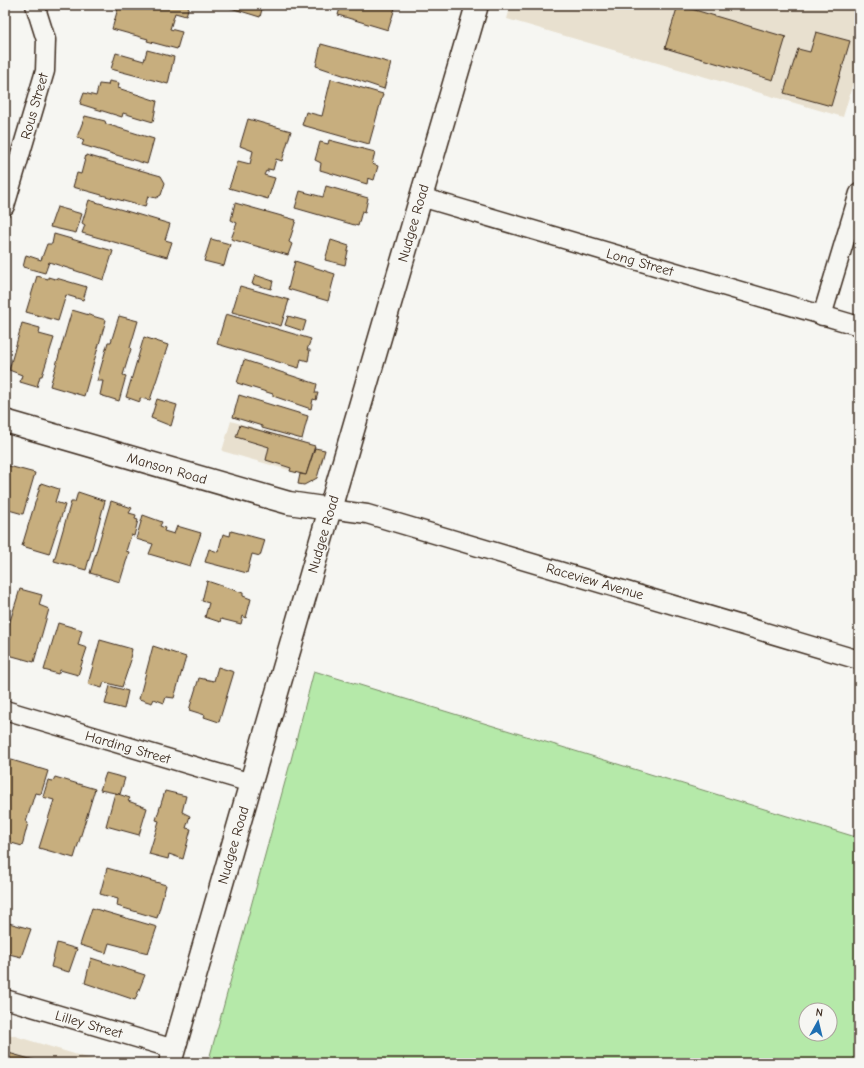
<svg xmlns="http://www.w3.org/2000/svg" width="864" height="1068" font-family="'Comic Neue',sans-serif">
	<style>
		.built { fill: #e8e0cf }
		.green { fill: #b5e9a9; stroke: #788a64; fill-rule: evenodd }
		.building { fill: #c7ae7e; stroke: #3b2a1e }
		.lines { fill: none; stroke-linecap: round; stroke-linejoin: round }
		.street-casing { stroke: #3b2a1e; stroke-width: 21 }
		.secondary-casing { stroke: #3b2a1e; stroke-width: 25 }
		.street { stroke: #f6f6f2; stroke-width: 18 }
		.secondary { stroke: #f6f6f2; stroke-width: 22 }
		.labels { text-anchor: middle; stroke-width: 3.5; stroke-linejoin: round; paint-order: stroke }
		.street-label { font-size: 14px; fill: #3b2a1e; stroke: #f6f6f2 }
	</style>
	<rect width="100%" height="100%" fill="#f6f6f2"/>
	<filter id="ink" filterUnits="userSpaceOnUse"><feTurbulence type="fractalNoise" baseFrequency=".025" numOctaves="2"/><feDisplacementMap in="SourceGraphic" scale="8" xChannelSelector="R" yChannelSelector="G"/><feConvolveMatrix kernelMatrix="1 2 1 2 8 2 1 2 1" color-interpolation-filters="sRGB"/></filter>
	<g filter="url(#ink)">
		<!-- built -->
		<g class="built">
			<path d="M511,5h348v58l-16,54 -336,-98z"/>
			<path d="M231,421l84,25 -9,29 -84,-24z"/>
			<path d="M5,1033l99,30h-99z"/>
		</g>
		<!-- green -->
		<path class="green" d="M314,671l545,167v225h-651l83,-303zM806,1010h24v24h-24z"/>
		<!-- building -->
		<g class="building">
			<path d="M119,5h70l-3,11 -11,-3 -5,16 12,3 -5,17 -30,-8 1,-2 -36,-10z"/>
			<path d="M221,5h42l-3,12z"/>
			<path d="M341,5h55l-8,25 -50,-15z"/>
			<path d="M678,5l108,32 -13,43 -108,-32z"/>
			<path d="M816,32l34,9 -19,65 -47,-13 14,-44 12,3z"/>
			<path d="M321,44l70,19 -7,26 -68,-23z"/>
			<path d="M147,50l27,7 -6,27 -57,-15 5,-16 28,8z"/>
			<path d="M331,79l52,15 -14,50 -67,-19 4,-13 16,4z"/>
			<path d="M109,81l10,2 -1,5 39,13 -4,21 -30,-9 -1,4 -42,-13 4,-11 12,3 3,-12 9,1z"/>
			<path d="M85,116l20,5 1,3 48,15 -7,25 -65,-19 2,-5 -7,-3z"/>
			<path d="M248,119l43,12 -9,30 -6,-2 -3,11 -5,-1v3l-2,-1 -2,4 11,3 -7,21 -39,-11 9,-27 12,3 3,-13 -13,-5z"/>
			<path d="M329,140l46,12 -3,12 6,2 -4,14 -6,-2 -1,6 -47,-14 1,-7 -6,-3 5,-18 8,2z"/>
			<path d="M86,155l75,21 4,7 -4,12 -5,3 -8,-2 -3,11 -72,-20 4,-14 4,1z"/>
			<path d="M326,186l42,12 -3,14 -3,-1 -4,15 -63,-18 5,-17 23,6z"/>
			<path d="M89,200l81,24 -5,16 7,2 -5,15 -85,-24 3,-8 -3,-2z"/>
			<path d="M235,203l61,17 -7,22 3,2 -4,11 -57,-16 6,-16 -6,-3z"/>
			<path d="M57,207l25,7 -6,19 -26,-6z"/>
			<path d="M54,234l59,17 -9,29 -55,-18 -4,11 -22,-6 3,-12 15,5 6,-16h5z"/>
			<path d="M211,239l19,5 -6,22 -20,-5z"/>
			<path d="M331,240l18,6 -4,19 -20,-5z"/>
			<path d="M295,261l40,13 -7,27 -40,-12z"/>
			<path d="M255,275l18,6 -2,8 -19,-5z"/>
			<path d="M37,276l11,3v-2l7,2 1,-1 31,9 -4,13 -17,-5 -8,26 -32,-9z"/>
			<path d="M240,286l49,14 -8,26 -49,-14z"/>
			<path d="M72,310l34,10 -22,76 -34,-10z"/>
			<path d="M226,314l85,25 -4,11h3l-2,11 -7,-2 -2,9 -82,-24z"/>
			<path d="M119,316l19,5 -8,27 1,1 -8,26 3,1 -7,25 -19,-6 3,-14h-6l11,-39h3z"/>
			<path d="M288,316l18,5 -3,10 -18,-6z"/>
			<path d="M22,323l18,5 -1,6 15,4 -12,38h-2l-3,11 -17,-5 2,-7 -13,-5z"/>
			<path d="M144,337l24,8 -18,55 -10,-2v4l-14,-5z"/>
			<path d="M244,360l73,24 -2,9h3l-2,7 -3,-1 -2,10 -38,-13v-2l-36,-11z"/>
			<path d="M239,395l69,21 -6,23 -40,-11v-2l-29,-9z"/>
			<path d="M157,399l20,6 -6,21 -20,-8z"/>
			<path d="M240,425l75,21 -9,29 -16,-4 1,-3 -25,-8 3,-13 -33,-10z"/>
			<path d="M315,448l10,2 -8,28 -13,7 -6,-1 2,-10 6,1z"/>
			<path d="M5,465l30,8 -12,41 -18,-5z"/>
			<path d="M41,483l18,6 -4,13 10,3 -16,49 -27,-8z"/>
			<path d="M78,492l27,9 -19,69 -32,-9 17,-59h4z"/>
			<path d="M111,501l21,7 -3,5 7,2 -1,4 3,1 -4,16 -3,-1 -5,16 3,1 -9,30 -30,-9z"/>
			<path d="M143,515l19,7 -2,4 5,2 -1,3 10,3 3,-8 24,7 -11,33 -41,-12 4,-10 -17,-5z"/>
			<path d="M231,531l34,9 -5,16 -8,-2 -5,19 -42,-11 4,-13 9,3 5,-18 7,2z"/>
			<path d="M207,581l36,12v3l8,3 -5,19 -3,-2 -2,8 -20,-5 -1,3 -15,-5 4,-14 -7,-2z"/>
			<path d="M20,589l22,6 -3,10 10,4 -15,53 -29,-8v-17z"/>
			<path d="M58,623l24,7 -4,15 9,3 -9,27 -18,-5 -2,4 -14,-4z"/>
			<path d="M100,640l32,9 -2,9 1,2 -9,27 -18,-5 -2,6 -14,-4z"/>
			<path d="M153,646l33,11 -12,41 -8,-1 -2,6 -10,-4 -2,4 -13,-4z"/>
			<path d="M218,667l16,5 -15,50 -15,-5 1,-2 -16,-5 10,-32 15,3z"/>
			<path d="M110,686l18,5 -4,18 -19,-5z"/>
			<path d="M5,758l43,13 -7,23 -6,-1 -9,29 2,1 -6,23 -14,-4 2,-4 -5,-1z"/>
			<path d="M106,773l19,5 -5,16 -20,-4z"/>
			<path d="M55,777l40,12 -21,69 -35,-10 15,-48 -11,-3 5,-17 5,1z"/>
			<path d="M165,791l21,5 -4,16 8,4 -4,12 5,1 -8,30 -14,-5 -1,5 -19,-5 10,-33 -3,-1z"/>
			<path d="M115,793l15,5 -2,3 19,7 -8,27 -33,-9z"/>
			<path d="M107,868l59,17 -9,33 -40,-12 1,-7 -18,-5z"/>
			<path d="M92,908l65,19 -9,26 -39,-10 -3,10 -26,-8z"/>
			<path d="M5,922l26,7 -10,28 -16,-4z"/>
			<path d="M57,943l20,6 -8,23 -18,-5z"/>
			<path d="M91,958l54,17 -10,25 -50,-17z"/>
			<path d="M5,1052l39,11h-39z"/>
		</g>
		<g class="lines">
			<defs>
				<g id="street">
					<path d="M421,197l438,129"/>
					<path d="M5,206l40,-135 1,-31 -11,-35"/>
					<path d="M822,316l37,-123"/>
					<path d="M330,509l37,5 492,146"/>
					<path d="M5,710l246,73"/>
					<path d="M5,999l169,50"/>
				</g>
				<g id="secondary">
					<path d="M5,421l284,82 41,6"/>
					<path d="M170,1063l160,-554 147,-504"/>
				</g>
			</defs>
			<!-- street casing -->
			<use href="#street" class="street-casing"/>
			<!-- secondary casing -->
			<use href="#secondary" class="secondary-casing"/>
			<!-- street -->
			<use href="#street" class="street"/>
			<!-- secondary -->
			<use href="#secondary" class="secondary"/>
		</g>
	</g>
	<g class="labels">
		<!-- street labels -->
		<g class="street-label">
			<text transform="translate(34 106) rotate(-74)" y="5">Rous Street</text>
			<text transform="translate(413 223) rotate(-74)" y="5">Nudgee Road</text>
			<text transform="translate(640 262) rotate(16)" y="5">Long Street</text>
			<text transform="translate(167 468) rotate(16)" y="5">Manson Road</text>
			<text transform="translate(323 534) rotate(-74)" y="5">Nudgee Road</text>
			<text transform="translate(595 581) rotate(16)" y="5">Raceview Avenue</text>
			<text transform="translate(128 747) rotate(16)" y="5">Harding Street</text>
			<text transform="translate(233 845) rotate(-74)" y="5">Nudgee Road</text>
			<text transform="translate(89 1024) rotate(16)" y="5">Lilley Street</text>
		</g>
	</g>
	<!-- margin -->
	<rect width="864" height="1068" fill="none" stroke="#f6f6f2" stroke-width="20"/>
	<rect x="10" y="10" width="844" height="1048" fill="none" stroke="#3b2a1e" stroke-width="1.5" filter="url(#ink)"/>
	<!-- north arrow -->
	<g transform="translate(818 1022) rotate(8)"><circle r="19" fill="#f6f6f2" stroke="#aba49d"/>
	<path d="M0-3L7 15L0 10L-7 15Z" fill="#1f6fb2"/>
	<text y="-6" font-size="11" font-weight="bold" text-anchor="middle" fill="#3b2a1e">N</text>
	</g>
</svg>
